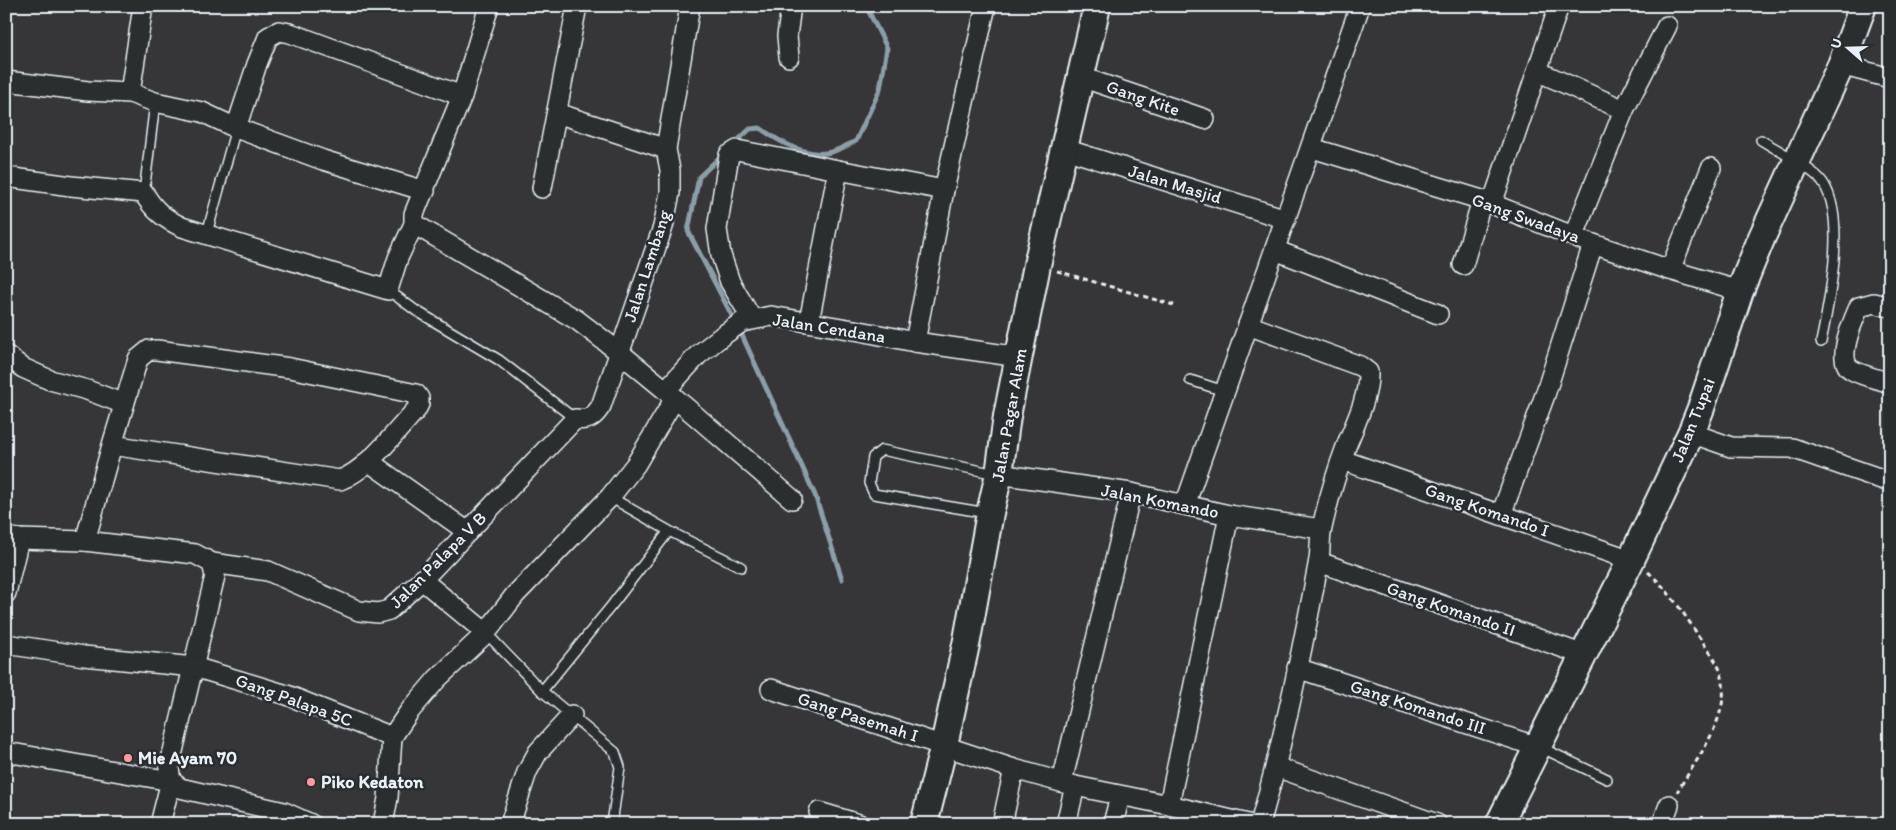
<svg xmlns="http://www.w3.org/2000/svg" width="1896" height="830" font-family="Itim,sans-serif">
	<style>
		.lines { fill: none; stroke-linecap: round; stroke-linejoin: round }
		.stream { stroke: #8b9fa8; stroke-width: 5 }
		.lane-casing { stroke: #e8f1f8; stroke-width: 12 }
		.street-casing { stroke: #e8f1f8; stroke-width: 22 }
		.secondary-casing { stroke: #e8f1f8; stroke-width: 30 }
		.path { stroke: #e8f1f8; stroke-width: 3; stroke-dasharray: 5 4; stroke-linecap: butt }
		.lane { stroke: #2a2d2e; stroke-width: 9 }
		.street { stroke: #2a2d2e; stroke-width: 19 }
		.secondary { stroke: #2a2d2e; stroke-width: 26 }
		.poi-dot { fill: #ff9aa2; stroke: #2a2d2e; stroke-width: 2 }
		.labels { text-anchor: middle; stroke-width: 5; stroke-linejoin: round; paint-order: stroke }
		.street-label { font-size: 18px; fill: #e8f1f8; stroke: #2a2d2e }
		.poi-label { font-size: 18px; font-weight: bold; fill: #e8f1f8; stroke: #2a2d2e; text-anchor: start }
	</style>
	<rect width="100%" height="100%" fill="#363538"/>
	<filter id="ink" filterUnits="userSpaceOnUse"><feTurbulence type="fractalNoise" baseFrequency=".02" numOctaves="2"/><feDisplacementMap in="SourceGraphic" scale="10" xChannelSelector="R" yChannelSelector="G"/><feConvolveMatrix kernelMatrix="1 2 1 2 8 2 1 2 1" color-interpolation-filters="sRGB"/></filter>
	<g filter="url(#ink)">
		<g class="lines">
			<!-- stream -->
			<g class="stream">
				<path d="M733,145l17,-16 10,-1c18,13 43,28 66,25 10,-1 21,-8 30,-12l24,-52 7,-41 -21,-42"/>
				<path d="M723,154l-24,23 -11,54 53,102 74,162 27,84"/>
			</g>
			<defs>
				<g id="lane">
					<path d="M1761,140c16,10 47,26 58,38 30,31 10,125 2,164"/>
					<path d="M144,193l11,-91"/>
					<path d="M207,233l29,-105"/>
					<path d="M388,290l27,20 84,50 76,59"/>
					<path d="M1190,380l34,11"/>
					<path d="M610,497l59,34 72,36"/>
					<path d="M987,513l-113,-19 -5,-11 4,-26 9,-7 114,24"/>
					<path d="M486,633l56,58 73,61 5,15 -8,57"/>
					<path d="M542,691l70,-86 57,-74"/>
					<path d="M1540,747l67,32"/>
				</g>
				<g id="street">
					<path d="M789,57l-2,-21 4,-30"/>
					<path d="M1841,65l49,13"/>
					<path d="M1537,71l87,39 -50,125"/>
					<path d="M1081,77l124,42"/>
					<path d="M6,81l82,10 42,2 25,9 47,10 34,16 87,32 102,31"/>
					<path d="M130,93l13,-87"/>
					<path d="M1624,110l43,-84"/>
					<path d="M557,113l109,36"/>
					<path d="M236,128l21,-64 11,-27 11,-6 11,2 172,63"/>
					<path d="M1312,148l170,52 111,44 77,26 70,21"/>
					<path d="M1065,149l221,70"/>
					<path d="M6,177l65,9 73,7c9,17 21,26 38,34l206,63 10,-32 16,-34v-10l48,-118 27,-90"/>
					<path d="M542,188l35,-182"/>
					<path d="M1492,204l67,-198"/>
					<path d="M414,224l163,96 42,32 56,46 117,101"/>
					<path d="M1275,250l163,64"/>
					<path d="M1463,265l19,-65"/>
					<path d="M1670,270l41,-102"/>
					<path d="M1890,307l-16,-4 -15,4c-6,14 -24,54 -7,63 11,6 26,9 38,13"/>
					<path d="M752,319l-22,-37 -9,-27 -4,-26 12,-74 8,-5 101,20"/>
					<path d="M809,322l29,-152 106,20"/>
					<path d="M1248,325l112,41 8,6c1,24 -12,50 -21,72 -10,27 -19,56 -25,84 -3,12 -1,25 -4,37 -16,87 -34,174 -58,259"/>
					<path d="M915,342l29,-152 42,-184"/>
					<path d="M6,355l17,13 27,12 37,10 37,14"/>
					<path d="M666,390l32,-35 24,-19 20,-14 29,-6 89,15 55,11 104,15"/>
					<path d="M1691,433l40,14 61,1 98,34"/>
					<path d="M1342,460l289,100"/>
					<path d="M368,461l100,71"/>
					<path d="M999,474l132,19 98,22 92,14"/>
					<path d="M1185,505l175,-499"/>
					<path d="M1501,515l44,-120 48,-151"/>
					<path d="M6,537l13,2 66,2 110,13 17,9 56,8 91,40 19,2 11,-3 33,-30 153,-161c14,2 19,-2 26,-13l62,-179 7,-34v-23l-4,-21 24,-143"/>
					<path d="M85,541l27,-96 26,-86 11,-9h8l133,18 126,26 3,4v6l-3,6c-21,22 -48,60 -76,70l-228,-35"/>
					<path d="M1319,562l265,93"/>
					<path d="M212,563l3,13 -46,192 2,13 9,7 104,24 27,12"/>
					<path d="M422,580l64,53"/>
					<path d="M6,593l13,-54"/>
					<path d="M6,644l78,12 110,11 93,28 105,42"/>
					<path d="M1297,668l241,79"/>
					<path d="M771,689l243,80 61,17 94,19 79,19"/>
					<path d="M6,752l165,29 -11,43"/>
					<path d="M1276,767l161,57"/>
					<path d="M1062,782l69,-289"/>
					<path d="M1169,805l60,-290"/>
					<path d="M819,812l40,12"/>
					<path d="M383,824l5,-26 4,-61 17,-25 28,-33 49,-46 29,-38 95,-98 26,-33 39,-66"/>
					<path d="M510,824l17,-52 11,-20 34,-37"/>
					<path d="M1002,824l12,-55"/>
					<path d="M1066,824l9,-38"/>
					<path d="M1113,824l7,-28"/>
					<path d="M1662,824l7,-19"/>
				</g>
				<g id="secondary">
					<path d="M924,824l20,-79 23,-105 23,-127 9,-39 8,-58 30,-151 60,-259"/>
					<path d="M1499,824l132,-264 60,-127 10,-25 39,-117 22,-54 79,-172 22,-59"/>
				</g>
			</defs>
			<!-- lane casing -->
			<use href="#lane" class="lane-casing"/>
			<!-- street casing -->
			<use href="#street" class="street-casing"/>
			<!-- secondary casing -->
			<use href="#secondary" class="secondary-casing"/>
			<!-- path -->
			<g class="path">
				<path d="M1057,271l120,35"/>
				<path d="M1648,572c18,15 37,43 50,63 7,11 17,23 22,35 15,42 -23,88 -43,122"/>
			</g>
			<!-- lane -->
			<use href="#lane" class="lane"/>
			<!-- street -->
			<use href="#street" class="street"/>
			<!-- secondary -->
			<use href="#secondary" class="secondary"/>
		</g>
	</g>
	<!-- markers -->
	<g class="poi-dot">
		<circle cx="128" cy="758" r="5"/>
		<circle cx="311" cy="782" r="5"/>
	</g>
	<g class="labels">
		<!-- street labels -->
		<g class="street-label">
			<text transform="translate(1143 98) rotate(19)" y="6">Gang Kite</text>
			<text transform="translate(1175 184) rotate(17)" y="6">Jalan Masjid</text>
			<text transform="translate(1526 218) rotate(20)" y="6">Gang Swadaya</text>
			<text transform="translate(647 266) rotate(-72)" y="6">Jalan Lambang</text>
			<text transform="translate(829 328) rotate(9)" y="6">Jalan Cendana</text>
			<text transform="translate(1009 415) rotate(-80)" y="6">Jalan Pagar Alam</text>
			<text transform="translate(1693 420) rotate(-68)" y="6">Jalan Tupai</text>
			<text transform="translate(1160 501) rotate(11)" y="6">Jalan Komando</text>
			<text transform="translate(1487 510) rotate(19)" y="6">Gang Komando I</text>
			<text transform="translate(438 560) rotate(-45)" y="6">Jalan Palapa V B</text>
			<text transform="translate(1451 609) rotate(19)" y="6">Gang Komando II</text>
			<text transform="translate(294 700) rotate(20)" y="6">Gang Palapa 5C</text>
			<text transform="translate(1418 707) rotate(18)" y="6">Gang Komando III</text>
			<text transform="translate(858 717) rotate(18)" y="6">Gang Pasemah I</text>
		</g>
		<!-- poi labels -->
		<g class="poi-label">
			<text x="138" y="764">Mie Ayam 70</text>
			<text x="321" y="788">Piko Kedaton</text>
		</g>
	</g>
	<!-- margin -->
	<rect width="1896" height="830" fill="none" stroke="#2a2d2e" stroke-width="25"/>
	<rect x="12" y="12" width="1871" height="805" fill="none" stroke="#e8f1f8" stroke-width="2" filter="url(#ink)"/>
	<!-- north arrow -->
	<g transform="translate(1848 48) rotate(290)" stroke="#2a2d2e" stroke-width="4" paint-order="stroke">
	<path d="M0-4L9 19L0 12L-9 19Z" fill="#e8f1f8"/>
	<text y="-8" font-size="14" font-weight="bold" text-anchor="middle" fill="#e8f1f8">U</text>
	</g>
</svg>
